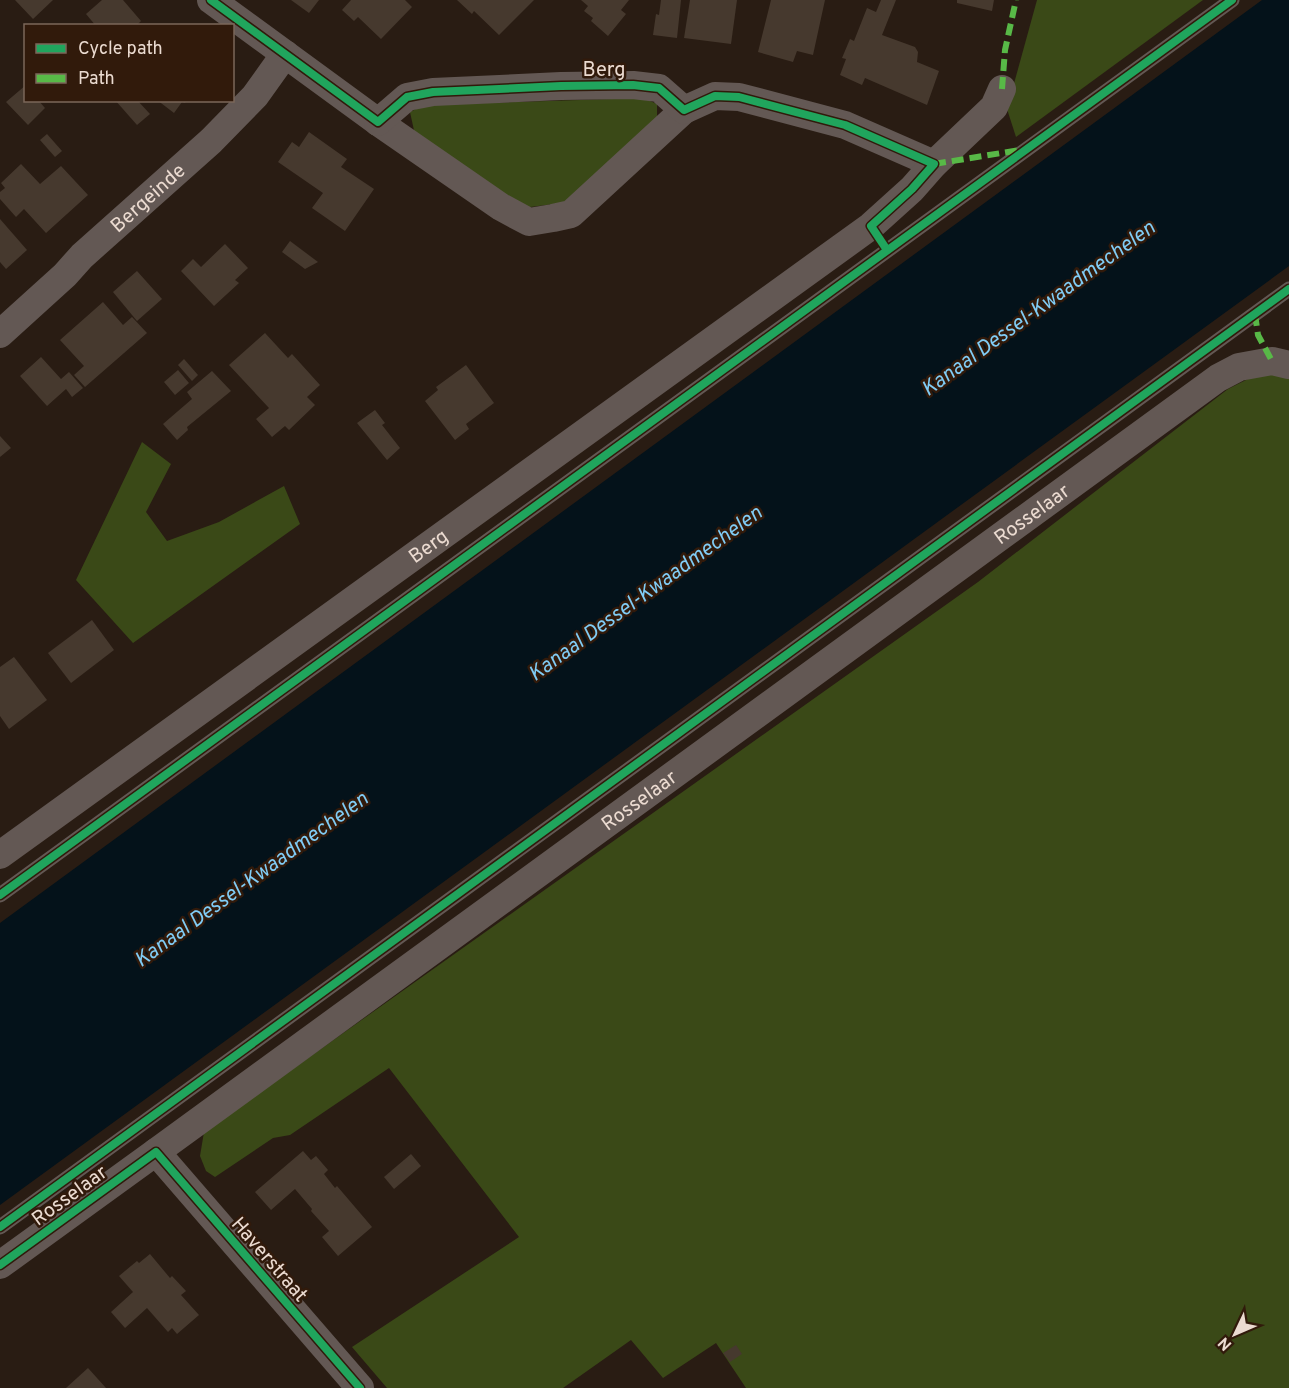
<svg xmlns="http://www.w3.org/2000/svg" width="1289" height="1388" font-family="Overpass,sans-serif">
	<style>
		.green { fill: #3a4917 }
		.water { fill: #04121a }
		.building { fill: #46392e }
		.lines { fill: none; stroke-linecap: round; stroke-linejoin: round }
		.lane { stroke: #635854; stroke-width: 15 }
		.street { stroke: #635854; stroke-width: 28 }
		.quiet { stroke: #58b947; stroke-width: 6; stroke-dasharray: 12 6; stroke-linecap: butt }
		.cycleway-casing { stroke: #311a0b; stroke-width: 11 }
		.cycleway { stroke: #20a55d; stroke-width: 8 }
		.labels { text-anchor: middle; stroke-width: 5; stroke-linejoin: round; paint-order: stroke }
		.street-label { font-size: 20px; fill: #ebdbd1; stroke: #311a0b }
		.water-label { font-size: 21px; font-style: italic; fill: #80ccf5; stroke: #311a0b }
	</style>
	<rect width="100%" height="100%" fill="#291c13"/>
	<!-- green -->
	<g class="green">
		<path d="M1037,0h166l-187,137 -9,-28z"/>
		<path d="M643,98l14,6v15l-87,83 -48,6 -107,-73 -5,-23 14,-7z"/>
		<path d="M1277,373l12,4v1011h-543l-30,-45 -53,35 -32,-38 -68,48h-176l-35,-41 167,-110 -130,-169 -99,67 -17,3 -58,39 -9,-6 -6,-15 4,-24 774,-550 250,-193 26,-13z"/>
		<path d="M142,442l29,22 -25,48 21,29 52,-19 65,-36 16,38 -167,119 -57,-63z"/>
	</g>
	<!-- water -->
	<path class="water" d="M1262,0h27v266l-1289,939v-282z"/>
	<!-- building -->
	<g class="building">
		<path d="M15,0h38l-20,19z"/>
		<path d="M102,0h21l18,21 -5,5h-40l-10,-12z"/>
		<path d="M291,0h28l-10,13z"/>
		<path d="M351,0h54l7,7 -31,32 -23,-22 -4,4 -12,-11z"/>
		<path d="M457,0h77l-35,35 -25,-24 -2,3z"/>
		<path d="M581,0h48l-8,10 5,4 -18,22 -17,-15 2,-3 -9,-7 4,-5z"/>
		<path d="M661,0h20l-4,38 -24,-3 3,-21 3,1z"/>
		<path d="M690,0h47l-6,44 -47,-6z"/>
		<path d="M771,0h54l-12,55 -16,-4 -4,11 -35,-10z"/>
		<path d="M881,0h15l-14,35 33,12 3,5 -1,10 22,9 -12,34 -62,-27 -3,7 -22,-10 6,-16 -4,-1 8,-19 4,2 13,-33 9,4z"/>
		<path d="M957,0h37l-2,11 -35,-8z"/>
		<path d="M26,85v15h12l7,8 -17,17 -22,-23z"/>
		<path d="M115,100h22l13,14 -13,11z"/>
		<path d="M157,100h30l-2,3 -3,-1 -8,11z"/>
		<path d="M309,132l38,27 -6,8 33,22 -29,42 -33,-23 11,-15 -45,-31 14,-20 7,5z"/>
		<path d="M47,134l15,17 -7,6 -15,-17z"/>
		<path d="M21,164l19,20 21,-18 27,29 -42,38 -22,-24 -8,8 -16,-18v-7l5,-4 -4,-5z"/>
		<path d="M0,219l27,31 -21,19 -6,-7z"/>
		<path d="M290,241l28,21 -13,7 -23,-17z"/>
		<path d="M225,244l23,24 -13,12 4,3 -25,23 -33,-35 12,-12 8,8z"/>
		<path d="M137,271l25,28 -25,22 -24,-29z"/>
		<path d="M103,302l20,23 9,-8 15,16 -62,54 -11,-12 10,-9 -24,-26z"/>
		<path d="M265,333l23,25 4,-4 28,31 -13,12 8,8 -26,25 -4,-4 -13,11 -16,-18 13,-11 -40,-43z"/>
		<path d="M41,357l20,22 8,-7 14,16 -11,9 -6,-8 -19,17 -27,-30z"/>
		<path d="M184,359l14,16 -6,6 -14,-16z"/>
		<path d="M466,365l28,38 -28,21 3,5 -14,11 -30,-39 13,-11 -2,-3z"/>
		<path d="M178,370l11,13 -14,12 -11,-13z"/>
		<path d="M212,371l19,20 -44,36 1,3 -11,10 -14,-16 29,-25 -5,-7z"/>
		<path d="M375,410l10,13 -3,2 18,23 -13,12 -30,-37z"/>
		<path d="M0,436l11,12 -11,9z"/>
		<path d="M92,620l22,30 -43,33 -23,-30z"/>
		<path d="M14,657l33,43 -38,29 -9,-13v-49z"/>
		<path d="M303,1151l8,9 5,-4 12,14 -4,4 11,14 2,-2 35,41 -34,29 -16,-19 7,-6 -18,-20 1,-2 -17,-20 -24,21 -16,-18z"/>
		<path d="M411,1154l10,12 -27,23 -10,-12z"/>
		<path d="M150,1254l20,24 2,-2 14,15 -5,4 18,20 -22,19 -5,-6 -4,4 -21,-24 -22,20 -14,-16 22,-20 -14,-16 18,-15 2,2z"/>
		<path d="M736,1345l6,9 -12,8 -7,-9z"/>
		<path d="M88,1368l18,20h-40z"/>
	</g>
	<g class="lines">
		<!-- lane -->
		<g class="lane">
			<path d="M0,895l1232,-895"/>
			<path d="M0,1227l1289,-938"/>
		</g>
		<!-- street -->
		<g class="street">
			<path d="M211,0l167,122 123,85 28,15 24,-4 18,-4 113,-104"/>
			<path d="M378,122l29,-25 26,-5 128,-6 72,-1 26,3 25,22 31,-14 24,1 106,28 89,39"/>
			<path id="s1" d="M0,334l65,-59 17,-19 129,-115 44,-45 30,-42"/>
			<path id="s2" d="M0,855l871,-629 41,-37 22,-25 60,-57 8,-18"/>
			<path d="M156,1152l204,236"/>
			<path id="s3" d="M0,1265l156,-113 1062,-774 21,-11 33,-6 17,4"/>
		</g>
		<!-- quiet -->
		<g class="quiet">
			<path d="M1002,89l3,-39 11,-50"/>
			<path d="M934,164l86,-14"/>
			<path d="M1255,314l3,21 14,26"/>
		</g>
		<defs>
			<g id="cycleway">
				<path d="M211,0l167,122 29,-25 26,-5 128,-6 72,-1 26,3 25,22 31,-14 24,1 106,28 89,39 -22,25 -41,37 16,24"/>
				<path d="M0,895l1232,-895"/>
				<path d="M0,1227l1289,-938"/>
				<path d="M0,1265l156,-113 204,236"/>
			</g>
		</defs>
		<!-- cycleway casing -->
		<use href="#cycleway" class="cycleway-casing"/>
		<!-- cycleway -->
		<use href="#cycleway" class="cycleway"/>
	</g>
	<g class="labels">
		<!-- street labels -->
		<g class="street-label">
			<text x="604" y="76">Berg</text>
			<text dy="7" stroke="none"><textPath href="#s1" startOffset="201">Bergeinde</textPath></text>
			<text dy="7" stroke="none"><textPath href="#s3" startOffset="1276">Rosselaar</textPath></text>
			<text dy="7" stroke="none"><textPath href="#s2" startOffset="528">Berg</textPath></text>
			<text dy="7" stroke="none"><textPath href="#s3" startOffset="790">Rosselaar</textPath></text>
			<text transform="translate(69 1195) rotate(-36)" y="7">Rosselaar</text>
			<text transform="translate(270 1259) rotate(49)" y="7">Haverstraat</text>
		</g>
		<!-- water labels -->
		<g class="water-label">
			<text transform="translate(1038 308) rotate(-36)" y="7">Kanaal Dessel-Kwaadmechelen</text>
			<text transform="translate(645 593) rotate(-36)" y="7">Kanaal Dessel-Kwaadmechelen</text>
			<text transform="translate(251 879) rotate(-36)" y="7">Kanaal Dessel-Kwaadmechelen</text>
		</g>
	</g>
	<!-- legend -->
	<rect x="24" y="24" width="210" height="78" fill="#311a0b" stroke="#7b675a" stroke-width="1.5"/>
	<rect x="36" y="44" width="30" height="9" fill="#20a55d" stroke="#7b675a" stroke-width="1.5"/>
	<text x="78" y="54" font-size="18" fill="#ebdbd1">Cycle path</text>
	<rect x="36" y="74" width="30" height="9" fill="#58b947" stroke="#7b675a" stroke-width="1.5"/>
	<text x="78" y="84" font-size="18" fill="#ebdbd1">Path</text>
	<!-- north arrow -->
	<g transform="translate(1235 1334) rotate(226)" stroke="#311a0b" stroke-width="4.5" paint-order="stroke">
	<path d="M0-4.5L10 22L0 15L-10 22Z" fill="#ebdbd1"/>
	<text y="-9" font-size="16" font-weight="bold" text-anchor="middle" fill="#ebdbd1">N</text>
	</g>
</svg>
